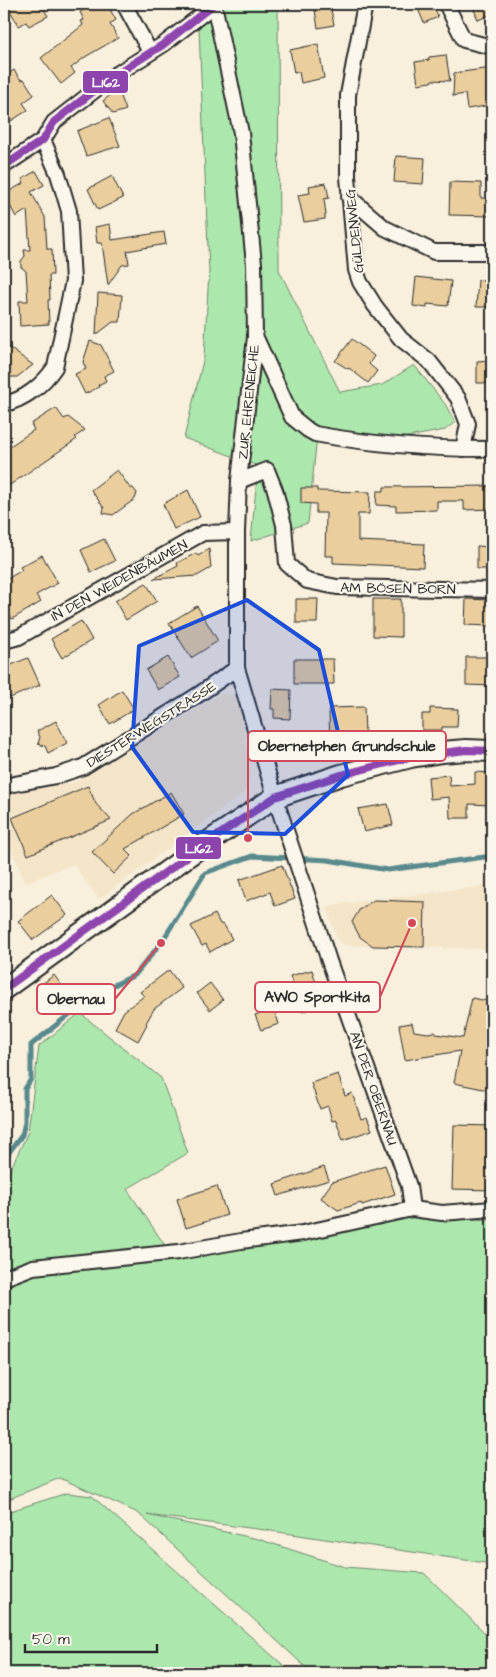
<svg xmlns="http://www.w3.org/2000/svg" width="496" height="1677" font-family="'Architects Daughter',sans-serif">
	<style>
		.built { fill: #f4e5c9 }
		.green { fill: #ace7ad; stroke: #6c896c }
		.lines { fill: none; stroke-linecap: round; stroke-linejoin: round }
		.stream { stroke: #58898c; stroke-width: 5 }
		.building { fill: #eace9e; stroke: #2b2b2b }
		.street-casing { stroke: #2b2b2b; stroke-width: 18 }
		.secondary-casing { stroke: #2b2b2b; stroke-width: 24 }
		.street { stroke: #fbf7ec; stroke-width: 14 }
		.secondary { stroke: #fbf7ec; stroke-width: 20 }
		.bus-1-casing { stroke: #fbf7ec; stroke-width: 11 }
		.bus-1 { stroke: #8e44ad; stroke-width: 8 }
		.marked { fill: #1d4ed8; fill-opacity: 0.2; stroke: #1d4ed8; stroke-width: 4; stroke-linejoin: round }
		.labels { text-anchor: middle; stroke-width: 4; stroke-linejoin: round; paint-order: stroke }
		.street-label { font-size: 14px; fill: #2b2b2b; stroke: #fbf7ec }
		.leader { fill: none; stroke: #d1495b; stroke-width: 2 }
		.callout-dot { fill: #d1495b; stroke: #fbf7ec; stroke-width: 2 }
		.callout { fill: #fbf7ec; stroke: #d1495b; stroke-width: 2 }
		.callout-label { font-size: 15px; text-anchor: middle; font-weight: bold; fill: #2b2b2b }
		.line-badge { stroke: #fbf7ec; stroke-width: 2 }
		.badge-label { font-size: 14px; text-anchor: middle; font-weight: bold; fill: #fff }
	</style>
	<rect width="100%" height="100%" fill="#f8efdc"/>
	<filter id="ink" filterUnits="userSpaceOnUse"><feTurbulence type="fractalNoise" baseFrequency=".02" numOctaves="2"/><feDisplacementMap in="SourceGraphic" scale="10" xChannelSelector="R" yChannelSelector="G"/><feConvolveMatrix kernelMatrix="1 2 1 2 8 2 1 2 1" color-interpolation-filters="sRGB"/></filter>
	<g filter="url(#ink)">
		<!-- built -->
		<g class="built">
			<path d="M222,693l16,4 13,76 -6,19 -146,107 -26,-35 -48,19 -17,-42 -4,-18v-28l72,-13z"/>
			<path d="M492,885v64l-148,-4 -7,-7 -10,-29 6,-4z"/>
		</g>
		<!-- green -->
		<g class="green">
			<path d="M198,4h80l1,266 61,122 42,-7 32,-20 31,39 10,18 -10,8 -48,9 -80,-3 -9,87 -57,18 7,-75 -74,-28 20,-81 5,-85z"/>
			<path d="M80,1013l81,65 27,75 -61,36 39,58 241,-32 85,5v344l-227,-34 -118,-15 111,24 87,28 79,6 68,67v33h-180l-174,-160 -78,-35 -56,23v-318l24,-51 11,-86z"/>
			<path d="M67,1493l25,3 200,177h-288v-159l3,-2z"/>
		</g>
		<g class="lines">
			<!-- stream -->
			<path class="stream" d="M4,1159l18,-24 3,-13v-33l6,-10v-34l64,-51 40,-19 26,-32 44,-70 47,-17 76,4 60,10 104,-14"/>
		</g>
		<!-- building -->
		<g class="building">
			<path d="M17,4h24l7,12 -19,10 -3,-4 -7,4 -10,-17z"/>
			<path d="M94,4h10l3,5 2,-1 7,12 -6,4 8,14 -33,19 -14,11 4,5 -14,11 -20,-26 42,-33 -2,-4 3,-1 -4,-8z"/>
			<path d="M314,4h16l4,21 -16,3z"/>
			<path d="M416,4h17l5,13 -14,6z"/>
			<path d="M472,4h20v10l-14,6z"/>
			<path d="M318,44l6,34 -23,5 -2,-11 -5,1 -4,-23z"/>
			<path d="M446,55l4,26 -18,-1 -1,2 -13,2 -3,-22 14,-2v-3z"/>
			<path d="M492,68v37l-25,4 -2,-15 -12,2 1,-23z"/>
			<path d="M14,70l7,10 3,-1 10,16 -11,8 5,7 -17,11 -7,-12v-32z"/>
			<path d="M118,89l8,21 -13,4 -10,-13z"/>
			<path d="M109,118l11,28 -34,10 -9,-25z"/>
			<path d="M396,156l29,2 -2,26 -29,-2z"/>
			<path d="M36,171l8,14 -13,7 14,25 2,32h5l1,26h-4l1,25h-2l1,24 -29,2 -1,-25h9l-2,-30 -5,-4v-6l4,-5 -1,-6h6l-3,-40 -11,7 -12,-23 20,-11 -2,-4z"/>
			<path d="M112,176l11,22 -25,12 -10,-21z"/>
			<path d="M450,182l31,1v15l11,1v17l-43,-1z"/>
			<path d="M326,183l3,15 -5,1 2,16h-1v4l-21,3 -6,-27 12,-2 -1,-7z"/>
			<path d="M110,224l2,16 52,-8 2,12 -39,7 2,13 -7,1 -14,20 -6,-42h-5l-2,-16z"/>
			<path d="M416,277l35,4 -3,25 -21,-2v4l-14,-2z"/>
			<path d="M478,280l14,1v26h-16z"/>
			<path d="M98,293l24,2 -2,27h-7l-17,13z"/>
			<path d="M352,339l22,17 -5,8 8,7 -9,12 -19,-15 -1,1 -13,-8z"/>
			<path d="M90,341l11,4 13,26 -10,5 2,5 -8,4 1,2 -14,7 -10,-20 11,-5 -3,-7z"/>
			<path d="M4,344l29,21 -16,12h-13z"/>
			<path d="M492,360v23h-15v-22z"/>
			<path d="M56,408l8,11 4,-2 17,13 -10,7 2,2 -73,50v-39l30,-20 -3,-6z"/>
			<path d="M117,470l13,18h3l4,5 -2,6 -22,16 -10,-2 1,-5 -13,-18z"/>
			<path d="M492,486v23l-28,1v-9h-27v9l-41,1v-5l-20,-1 1,-14h7v-4z"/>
			<path d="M301,488h16v3l53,1 -1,22h-11v27l66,3 -1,23 -90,-4v-7h-8l1,-43h-10v-9l-15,-1z"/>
			<path d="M188,490l12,27 -26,12 -11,-25z"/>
			<path d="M104,539l11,22 -24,11 -10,-22z"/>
			<path d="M477,546l15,1v22h-15z"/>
			<path d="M209,549l2,19 -14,8 -44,3 25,-13 -1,-3 19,-10 2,3z"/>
			<path d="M42,555l16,28 -22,12 5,7 -29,17 -8,-14v-24l18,-11 -2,-3z"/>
			<path d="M146,583l11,18 -31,19 -11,-19z"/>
			<path d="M296,599h22l-1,24h-21z"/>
			<path d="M373,599h28v38l-28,-1z"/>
			<path d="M466,599l26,1 -1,26 -26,-1z"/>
			<path d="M197,606l21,35 -27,17 -22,-35z"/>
			<path d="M81,621l11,19 -30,18 -11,-19z"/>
			<path d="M168,657l12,20 -22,13 -12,-20z"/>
			<path d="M466,657h26v29l-26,-1z"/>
			<path d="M28,658l12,27 -30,13 -6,-15v-15z"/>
			<path d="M294,659h39l1,25h-40z"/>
			<path d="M272,689l19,1 -1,29 -16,-1v-9h-3z"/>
			<path d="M122,690l12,19 -24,15 -11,-19z"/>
			<path d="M364,707l1,27 -25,1 -10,21 -1,-48z"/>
			<path d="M430,708l28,1 -1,18h-15v3h-20v-16h8z"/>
			<path d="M56,721l11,22 -19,10 -3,-7 -7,-2 2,-7 -3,-6z"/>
			<path d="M475,772l17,1v32l-23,-1v14h-19l-1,-21 -19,2 -2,-22 21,-2 1,11 25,-2z"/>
			<path d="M88,786l8,18 15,16 -83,35 -16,-37z"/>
			<path d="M171,792l13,22 -59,35 7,7 -19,18 -21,-22 41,-38z"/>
			<path d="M388,804l5,21 -29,7 -6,-23z"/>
			<path d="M282,865l13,34 -20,7 -5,-14 -24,9 -7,-21z"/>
			<path d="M52,895l15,20 -34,25 -15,-19z"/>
			<path d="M374,900l51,2 -1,45 -51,-1 -13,-9 -8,-15 8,-13z"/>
			<path d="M215,914l5,10 4,1 8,14 -22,13 -4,-8 -4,2 -11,-20z"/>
			<path d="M169,970l13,18 -28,21 -8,14 1,1 -9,17 -23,-13 9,-17 20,-15 -4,-4z"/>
			<path d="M312,970l11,34 -21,8 -12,-36z"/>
			<path d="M54,975l19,26 -16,12 -19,-26z"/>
			<path d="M210,983l13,17 -13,10 -13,-17z"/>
			<path d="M472,998l20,4v67l-4,21 -34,-7 6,-32 -55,9 -6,-35 13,-2 2,8 14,2 7,-1 1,2 27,4z"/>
			<path d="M274,1009l5,15 -18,6 -6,-15z"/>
			<path d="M338,1074l7,22 7,-3 9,26 6,-2 5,13 -29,10 -7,-20 -4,1 -4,-15 -8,3 -9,-26z"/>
			<path d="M454,1125l38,1v64l-40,-1z"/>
			<path d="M385,1165l10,29 -33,11 -1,-2 -23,7 -17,-12 11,-16z"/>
			<path d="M324,1167l5,13 -51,16 -4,-12z"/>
			<path d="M217,1186l10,29 -41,13 -9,-29z"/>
		</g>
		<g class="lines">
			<defs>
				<g id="street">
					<path d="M124,4l26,48"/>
					<path d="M214,4l27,129 13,131 1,73 -16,144 -2,51v136l38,129 54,164 80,225 3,23"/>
					<path d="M365,4l-17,91v82l8,93 4,12 15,24 26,33 28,22 29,37 10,26 -5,25"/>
					<path d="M446,4l18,36 28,7"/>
					<path d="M4,166l39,-26 11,-18 58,-45 52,-33 50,-39"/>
					<path d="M349,197l36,31 49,24h58"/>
					<path d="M256,338l36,79 16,13 7,4c59,11 118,15 177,15"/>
					<path d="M4,404c20,-4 39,-19 51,-37l18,-86 -4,-70 -11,-37 -15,-34"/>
					<path d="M239,481l28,-11 8,20 9,35 3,39 20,17 30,6 155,3"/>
					<path d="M4,641l15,-4 184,-104 34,-1"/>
					<path d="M4,786l52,-10 27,-9 115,-72 39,-27"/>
					<path d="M4,1278l29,-11 145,-15 63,-11 62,-8 109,-24 30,4 50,-4"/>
				</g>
				<path id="secondary" d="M4,989l195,-141 76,-51 66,-22 70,-18 31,-5 24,-2 26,1"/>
			</defs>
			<!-- street casing -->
			<use href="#street" class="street-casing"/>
			<!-- secondary casing -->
			<use href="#secondary" class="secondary-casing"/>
			<!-- street -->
			<use href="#street" class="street"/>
			<!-- secondary -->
			<use href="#secondary" class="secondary"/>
			<defs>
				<g id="bus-1">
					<path d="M4,166l39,-26 11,-18 58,-45 52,-33 50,-40"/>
					<path d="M4,989l195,-141 76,-51 66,-22 70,-18 55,-7 26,1"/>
				</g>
			</defs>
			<!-- bus-1 casing -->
			<use href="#bus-1" class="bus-1-casing"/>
			<!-- bus-1 -->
			<use href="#bus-1" class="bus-1"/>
		</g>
	</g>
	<!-- marked area -->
	<path class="marked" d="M247,600l72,50 29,125 -63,59 -92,-2 -61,-85 7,-101z"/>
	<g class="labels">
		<!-- street labels -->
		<g class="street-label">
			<text transform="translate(354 231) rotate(-96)" y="5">GÜLDENWEG</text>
			<text transform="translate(248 402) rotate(-84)" y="5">ZUR EHRENEICHE</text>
			<text transform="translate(119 580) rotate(-29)" y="5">IN DEN WEIDENBÄUMEN</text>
			<text transform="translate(398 588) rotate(1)" y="5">AM BÖSEN BORN</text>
			<text transform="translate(151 724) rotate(-32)" y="5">DIESTERWEGSTRASSE</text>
			<text transform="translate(374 1088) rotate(71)" y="5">AN DER OBERNAU</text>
		</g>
	</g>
	<!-- callouts -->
	<path class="leader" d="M248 838L248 746M412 923L380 997M161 943L115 999"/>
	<g class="callout-dot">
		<circle cx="248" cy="838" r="5"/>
		<circle cx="412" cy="923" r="5"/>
		<circle cx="161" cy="943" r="5"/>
	</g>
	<g class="callout">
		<rect x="248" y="731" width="198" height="30" rx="5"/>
		<rect x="255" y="982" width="125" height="30" rx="5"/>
		<rect x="37" y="984" width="78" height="30" rx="5"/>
	</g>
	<g class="callout-label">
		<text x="347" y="751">Obernetphen Grundschule</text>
		<text x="317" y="1002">AWO Sportkita</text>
		<text x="76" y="1004">Obernau</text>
	</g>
	<g class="line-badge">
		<rect x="82" y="70" width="47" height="24" rx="5" fill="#8e44ad"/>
		<rect x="175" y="836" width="47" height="24" rx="5" fill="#8e44ad"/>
	</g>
	<g class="badge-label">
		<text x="106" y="87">L162</text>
		<text x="199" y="853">L162</text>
	</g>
	<!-- margin -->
	<rect width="496" height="1677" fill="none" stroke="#fbf7ec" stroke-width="20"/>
	<rect x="10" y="10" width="476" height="1657" fill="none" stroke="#2b2b2b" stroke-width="2" filter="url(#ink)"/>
	<!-- scale -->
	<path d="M25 1644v8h132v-8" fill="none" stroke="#2b2b2b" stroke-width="2.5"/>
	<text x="32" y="1644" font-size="15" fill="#2b2b2b" stroke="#fbf7ec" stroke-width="4" paint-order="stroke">50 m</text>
</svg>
